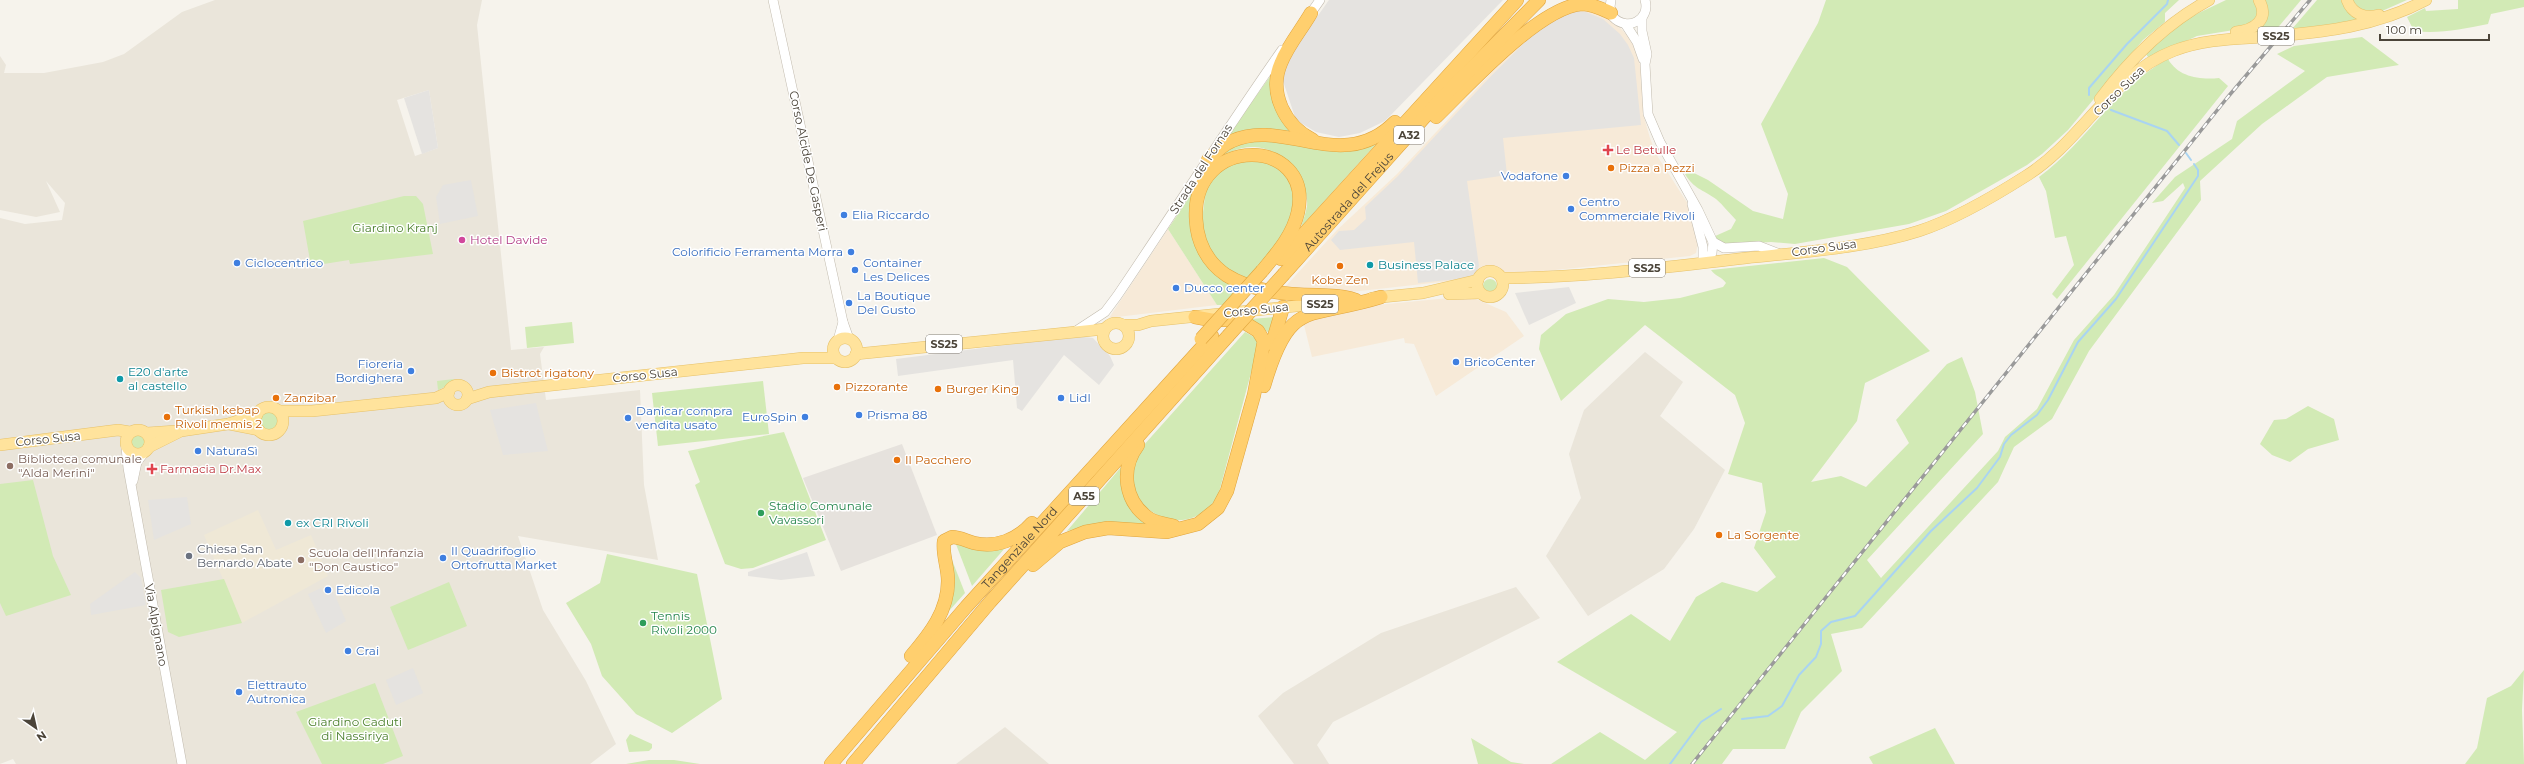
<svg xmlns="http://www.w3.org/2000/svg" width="2524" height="764" font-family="Montserrat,sans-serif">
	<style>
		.residential { fill: #eae5da; fill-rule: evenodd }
		.commercial { fill: #f7ead8 }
		.industrial { fill: #e6e2dd }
		.education { fill: #efe8d6 }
		.green { fill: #d2eab5 }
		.parking { fill: #e5e3e0 }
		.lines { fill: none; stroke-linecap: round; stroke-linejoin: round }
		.stream { stroke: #a9d4f2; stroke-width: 2 }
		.minor-casing { stroke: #c2bbae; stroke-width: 10 }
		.major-casing { stroke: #e6c16a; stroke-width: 12 }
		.highway-casing { stroke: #e0a43c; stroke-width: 14 }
		.minor { stroke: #fff; stroke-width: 9 }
		.major { stroke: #ffe39c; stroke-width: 11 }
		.highway { stroke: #ffcf6e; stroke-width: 13 }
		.rail-casing { stroke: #9a9a9a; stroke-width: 3.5 }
		.rail { stroke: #fff; stroke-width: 2; stroke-dasharray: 6; stroke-linecap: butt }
		.highway-bridge-casing { stroke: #e0a43c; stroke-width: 14; stroke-linecap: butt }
		.highway-bridge { stroke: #ffcf6e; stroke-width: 13 }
		.health-dot { fill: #e0444e; stroke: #fff; stroke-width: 1.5 }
		.food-dot { fill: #e8710a; stroke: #fff; stroke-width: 1.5 }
		.shop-dot { fill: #3f7fe0; stroke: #fff; stroke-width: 1.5 }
		.hotel-dot { fill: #d1479c; stroke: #fff; stroke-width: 1.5 }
		.culture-dot { fill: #0f9aa8; stroke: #fff; stroke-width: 1.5 }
		.education-dot { fill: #8d6e63; stroke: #fff; stroke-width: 1.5 }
		.leisure-dot { fill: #2e9e5b; stroke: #fff; stroke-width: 1.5 }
		.worship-dot { fill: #6b7280; stroke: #fff; stroke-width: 1.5 }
		.labels { text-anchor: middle; stroke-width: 3; stroke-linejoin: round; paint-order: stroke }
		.shield { fill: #fff; stroke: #817c74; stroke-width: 1 }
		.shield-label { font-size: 11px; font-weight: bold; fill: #4b4439 }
		.street-label { font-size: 12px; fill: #4b4439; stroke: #fff }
		.health-label { font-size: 12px; fill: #be3a42; stroke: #fff; text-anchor: start }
		.food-label { font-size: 12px; fill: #c56008; stroke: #fff; text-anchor: start }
		.shop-label { font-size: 12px; fill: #366cbe; stroke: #fff; text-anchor: start }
		.park-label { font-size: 12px; fill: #4a7f2a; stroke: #fff }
		.hotel-label { font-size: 12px; fill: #b23c85; stroke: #fff; text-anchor: start }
		.culture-label { font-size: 12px; fill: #0d838f; stroke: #fff; text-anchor: start }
		.education-label { font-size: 12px; fill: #785e54; stroke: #fff; text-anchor: start }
		.leisure-label { font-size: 12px; fill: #27864d; stroke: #fff; text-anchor: start }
		.worship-label { font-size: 12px; fill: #5b616d; stroke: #fff; text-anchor: start }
	</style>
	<rect width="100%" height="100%" fill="#f6f3ec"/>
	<!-- residential -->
	<g class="residential">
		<path d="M215,0h267l-5,25 34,325 33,-3 -4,7 6,46 94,-10 4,95 14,75 -140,-24 25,74 43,71 30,63 -26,20h-574l-3,-5 -13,5v-546l25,6 37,-4 3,-17 -19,-22 14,31 -24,5 -36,-7v-154l6,9 -2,8h40l59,-11 21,-8 58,-42zM429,90l9,58 -23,8 -18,-56z"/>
		<path d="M1645,352l38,30 -23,34 65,54 -31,59 -30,40 -76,47 -42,-60 35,-58 -12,-44 15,-44z"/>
		<path d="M1516,587l24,31 -207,104 -16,23 12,19h-35l-36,-48 25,-23 98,-60z"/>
		<path d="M1005,727l44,37h-93z"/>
	</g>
	<!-- commercial -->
	<g class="commercial">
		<path d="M1575,9l22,3 18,10 18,20 8,26 3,49 6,21 6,16 32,50 10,39 -2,10 -6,3 -173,18 -14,-1 -12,-6 -12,2 -6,7 -5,3 -126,14 -57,-6 52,-57 60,-56 95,-102 43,-42z"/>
		<path d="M1168,229l49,76 -108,13z"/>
		<path d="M1469,296l37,16 18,24 -88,60 -22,-52 -9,-1 -1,-5 -92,19 -9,-36 43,-13z"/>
	</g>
	<!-- industrial -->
	<path class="industrial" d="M902,444l35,91 -96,36 -38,-93z"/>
	<!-- education -->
	<path class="education" d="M258,510l18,40 35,-15 17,41 -86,47 -38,-88z"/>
	<!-- green -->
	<g class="green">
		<path d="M1826,0h353l-14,13v9l-22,18 -75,90 -26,24 -15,11 -81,46 -37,13 -114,20 -24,-2 -47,3 -11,-8 18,-8 5,-9c-7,-7 -13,-15 -20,-21 -14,-10 -22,-10 -31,-25l5,-3 18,9 45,31 30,8 5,-25 -27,-70 57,-101z"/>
		<path d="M2226,0h30l4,18 -20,11 -43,7 -47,22 -3,-2 -1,-5 38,-31z"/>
		<path d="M2263,0h38l-26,31 -21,1z"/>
		<path d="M2317,0h27l20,20 -40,7 -32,2z"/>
		<path d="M2352,0h55l-25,11 -19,1z"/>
		<path d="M2458,0h66v7l-33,7 -3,10c-26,5 -48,10 -74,7l-7,-14 18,-9 1,3 32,-2z"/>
		<path d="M2362,37l37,28 -72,12 -65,47 -62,57 1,19 -112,151 -37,68 -38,28 -16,35 -136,146 -31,6 11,37 -41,41 -16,37h-52l-11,15h-171l49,-32 45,28 32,-28 -120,-70 74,-48 39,27 26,-44 26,-15 35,10 19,-15 -22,-29 12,-36 -4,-29 -34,-9 17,-51 -10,-28 -90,-70 -84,76 -22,-52 2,-14 25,-21 42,-15 36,3 36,-4 43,-11 3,-4c-4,-6 -11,-7 -15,-13l113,-12 23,9 83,84 -65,32 -8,38 -46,61 30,-6 25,11 43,-44 -13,-23 51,-56 15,-7 13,35 8,42 -116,126 14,18 117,-127 7,-14 32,-28 37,-69 40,-45 71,-107 -2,-5 -20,18 -11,2 23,-26 57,-38 5,-18 68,-50 -28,-17 17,-8z"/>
		<path d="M2168,59c10,18 32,21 51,19l9,8 -171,213 -5,-5 22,-29 -8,-29 -11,2 -9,-47 -7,-14c48,-35 76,-90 129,-118z"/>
		<path d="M1274,71l23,64 -72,4z"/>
		<path d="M1253,140l124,3 -76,84c2,-7 5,-14 6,-21 2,-29 -23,-57 -52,-59 -15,-1 -29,6 -41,14l11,-11z"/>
		<path d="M1243,159c8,1 17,1 24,3 8,2 15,9 19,15 28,33 -18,78 -39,102 -33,-12 -49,-40 -43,-74 1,-11 3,-20 10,-29 6,-7 21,-12 29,-17z"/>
		<path d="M1194,190l-4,33 49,64 -16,18h-6l-49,-76z"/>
		<path d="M404,196h12l7,8 10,50 -83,10 -1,-4 -38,6 -8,-45z"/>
		<circle cx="1490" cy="286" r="7"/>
		<path d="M1274,317l-5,16 -18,-14z"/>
		<path d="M572,322l2,21 -47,5 -2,-21z"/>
		<path d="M1245,332l11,6 3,5 -41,153c-31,50 -96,14 -85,-31 2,-6 7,-13 10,-19z"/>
		<path d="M454,379l-5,6 -11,5 -1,-9z"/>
		<path d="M763,381l6,53 -111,12 -6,-53z"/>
		<path d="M2308,406l26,13 5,21 -31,9 -18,13 -18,-7 -12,-11 14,-24 12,-1z"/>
		<circle cx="269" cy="421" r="9"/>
		<path d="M784,432l42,108 -73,28 -12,1 -16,-5 -30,-79 5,-3 -12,-31z"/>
		<circle cx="138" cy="441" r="7"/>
		<path d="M1122,466v13l26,46 -44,-3 -37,9z"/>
		<path d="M33,480l20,76 18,39 -65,21 -6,-13v-119z"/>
		<path d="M954,539l51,9 -33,38z"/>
		<path d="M607,554l90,20 25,125 -50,34 -36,-19 -34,-38 -11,-32 -25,-41 34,-20z"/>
		<path d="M950,555l15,38 -17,19z"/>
		<path d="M224,579l18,44 -63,14 -11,-5 -7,-42z"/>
		<path d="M449,582l18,44 -59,24 -18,-43z"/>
		<path d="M2524,670l-2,40 2,54h-59l12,-16 10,-50 24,-12z"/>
		<path d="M375,683l28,73 -20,8h-61l-26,-52z"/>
		<path d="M1935,728l20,36h-82l-4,-7z"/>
		<path d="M630,734l22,10v4l-3,3 -20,1 -3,-12z"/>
		<path d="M1471,738l40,24 13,2h-46z"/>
		<path d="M649,760h25l26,4h-74z"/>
	</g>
	<!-- parking -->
	<g class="parking">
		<path d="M1329,0h174l-118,121 -25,12 -21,4 -23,-5 -20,-12 -14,-42 8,-23z"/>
		<path d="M1575,11l11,1 17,7 17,15 8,11 6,13 7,67 -138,13 4,37 -40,6 12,85 -3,7 -8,5 -50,5 -4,-41 -74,8 -9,-10 8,-9 15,-1 12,-11 -1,-12 33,-31 94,-101 43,-43 16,-11z"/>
		<path d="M429,90l9,58 -16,6 -18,-56z"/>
		<path d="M471,180l7,36 -38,8 -4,-27 7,-12z"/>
		<path d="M1569,287l7,16 -47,22 -14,-32z"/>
		<path d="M1077,336l16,2 17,18 4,9 -15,20 -35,-30 -42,56 -5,-3 -4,-48 -115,16 -2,-17z"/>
		<path d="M536,403l12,48 -45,4 -13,-45z"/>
		<path d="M187,497l4,27 -37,16 -6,-40z"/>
		<path d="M807,552l8,24 -34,4 -33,-4v-4z"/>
		<path d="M135,572l6,6 5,27 -55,10 -1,-11z"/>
		<path d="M321,588l4,8 9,-3 12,28 -20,12 -18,-39z"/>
		<path d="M413,668l10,25 -27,12 -10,-25z"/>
	</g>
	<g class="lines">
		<!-- stream -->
		<g class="stream">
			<path d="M2089,95v-7l38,-44 40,-40 1,-4"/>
			<path d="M2111,110l56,21 12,14"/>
			<path d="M2186,153l5,7"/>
			<path d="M1742,719l26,-3 14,-10 17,-31 17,-18 5,-13v-13l10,-9 24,-6 76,-85 46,-43 23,-31 4,-13 7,-9 26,-20 11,-15 30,-58 38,-43 82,-123v-6l-4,-6"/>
			<path d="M1670,764l31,-42 20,-13"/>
		</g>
		<defs>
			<g id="minor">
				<path d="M773,0l70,322 6,17"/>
				<path d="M1611,0l-1,7 3,10c14,15 38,3 32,-17"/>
				<path d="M1308,17l12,-17"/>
				<path d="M1642,18v13l5,23 -2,10 3,50 12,28 38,68 15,32 -1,11 -9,10"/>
				<path d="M1626,25l11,17 6,17"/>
				<path d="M1692,204l11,43v16"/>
				<path d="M1713,242l11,6 35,-2 21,8"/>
				<path d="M1076,331l29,-19 12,-16c55,-81 108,-165 165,-246"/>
				<path d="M838,340l5,-18"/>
				<path d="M126,447l2,21 54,296"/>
				<path d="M133,481l4,-19 7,-9"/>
			</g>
			<g id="major">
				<path d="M2347,0c5,14 18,19 32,15"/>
				<path d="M2236,32c18,-2 34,-12 23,-32"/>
				<path d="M2100,99c30,-40 65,-75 109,-99"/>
				<circle cx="1490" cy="284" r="13"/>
				<path d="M1502,278c82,0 163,-11 244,-20 56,-6 120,-10 173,-27 37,-12 74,-34 107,-55 55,-34 85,-101 147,-125 30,-12 62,-12 94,-14 56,-5 109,-10 159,-37"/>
				<path d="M1449,294l31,-1"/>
				<path d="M1372,298l51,-5 55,-13"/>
				<circle cx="1116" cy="336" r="13"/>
				<path d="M1124,325h14l13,-4 194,-20"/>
				<circle cx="845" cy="350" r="12"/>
				<path d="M856,354l249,-25"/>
				<circle cx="458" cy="395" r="10"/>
				<path d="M467,399l22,-7 314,-34h32"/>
				<circle cx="269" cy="421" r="14"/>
				<path d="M279,411h33l124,-13 13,-6"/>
				<path d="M229,424l30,6"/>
				<circle cx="138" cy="442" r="12"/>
				<path d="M147,433l29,-2"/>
				<path d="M0,445l118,-15 12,2"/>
				<path d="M149,447l32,-16 47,-7 29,-9"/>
			</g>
			<g id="highway">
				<path d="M1311,13c-9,16 -23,32 -30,50 -13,30 4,63 32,77"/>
				<path d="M1436,117c32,-31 103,-110 146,-113 10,0 20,5 29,9"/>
				<path d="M1208,160c7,-7 14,-15 24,-19 52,-24 111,34 163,-19"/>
				<path d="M1281,259l236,-259"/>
				<path d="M1262,271c15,-18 31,-36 36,-59 16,-75 -107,-79 -102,7 1,23 11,43 30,56 25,16 63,20 91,20 15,1 25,0 39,5"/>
				<path id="s1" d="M1284,274l155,-173 100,-101"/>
				<path d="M1272,344l11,-37"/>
				<path d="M1264,386c26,-89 43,-66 117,-89"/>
				<path d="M1138,445c-18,24 -14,57 12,74 7,4 16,5 24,7"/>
				<path d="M1033,565l27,-23 25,-10 23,-4 59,4 31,-8 20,-16 9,-17 27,-96 10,-54 -6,-10 -18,-11h-29l-16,-3"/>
				<path d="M911,656c19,-22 37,-45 37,-75 0,-14 -6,-27 -4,-40l8,-4c8,0 14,4 22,6 22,5 43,-3 58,-20"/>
				<path id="s2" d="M831,764l135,-157 246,-271"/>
				<path d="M853,764l137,-162 238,-266"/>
			</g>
		</defs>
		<!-- minor casing -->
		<use href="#minor" class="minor-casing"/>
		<!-- major casing -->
		<use href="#major" class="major-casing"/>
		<!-- highway casing -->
		<use href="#highway" class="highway-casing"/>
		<!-- minor -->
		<use href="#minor" class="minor"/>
		<!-- major -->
		<use href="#major" class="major"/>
		<!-- highway -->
		<use href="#highway" class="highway"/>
		<defs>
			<path id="rail" d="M1692,764l535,-666 83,-98"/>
		</defs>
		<!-- rail casing -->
		<use href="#rail" class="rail-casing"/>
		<!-- rail -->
		<use href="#rail" class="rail"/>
		<defs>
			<g id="highway-bridge">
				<path d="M1228,336l56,-62"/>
				<path d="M1201,339l61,-68"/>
			</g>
		</defs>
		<!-- highway-bridge casing -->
		<use href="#highway-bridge" class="highway-bridge-casing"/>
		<!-- highway-bridge -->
		<use href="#highway-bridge" class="highway-bridge"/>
	</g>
	<!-- markers -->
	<g class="health-dot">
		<path d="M1606 144h4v4h4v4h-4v4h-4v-4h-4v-4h4z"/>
		<path d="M150 463h4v4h4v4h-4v4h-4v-4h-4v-4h4z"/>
	</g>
	<g class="food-dot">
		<circle cx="1611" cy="168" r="4"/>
		<circle cx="1340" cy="266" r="4"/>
		<circle cx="493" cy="373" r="4"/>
		<circle cx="837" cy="387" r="4"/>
		<circle cx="938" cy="389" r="4"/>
		<circle cx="276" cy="398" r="4"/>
		<circle cx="167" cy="417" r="4"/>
		<circle cx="897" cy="460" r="4"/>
		<circle cx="1719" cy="535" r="4"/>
	</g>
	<g class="shop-dot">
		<circle cx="1566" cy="176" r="4"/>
		<circle cx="1571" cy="209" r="4"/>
		<circle cx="844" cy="215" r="4"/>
		<circle cx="851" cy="252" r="4"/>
		<circle cx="237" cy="263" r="4"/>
		<circle cx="855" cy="270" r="4"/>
		<circle cx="1176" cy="288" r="4"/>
		<circle cx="849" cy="303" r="4"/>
		<circle cx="1456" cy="362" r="4"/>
		<circle cx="411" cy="371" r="4"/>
		<circle cx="1061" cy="398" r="4"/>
		<circle cx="859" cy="415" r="4"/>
		<circle cx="805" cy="417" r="4"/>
		<circle cx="628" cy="418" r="4"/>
		<circle cx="198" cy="451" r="4"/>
		<circle cx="443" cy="558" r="4"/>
		<circle cx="328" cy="590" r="4"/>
		<circle cx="348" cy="651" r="4"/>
		<circle cx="239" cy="692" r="4"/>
	</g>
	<circle class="hotel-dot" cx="462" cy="240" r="4"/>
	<g class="culture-dot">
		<circle cx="1370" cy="265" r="4"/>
		<circle cx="120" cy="379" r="4"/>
		<circle cx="288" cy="523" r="4"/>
	</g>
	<g class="education-dot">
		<circle cx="10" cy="466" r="4"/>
		<circle cx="301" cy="560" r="4"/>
	</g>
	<g class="leisure-dot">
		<circle cx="761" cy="513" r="4"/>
		<circle cx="643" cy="623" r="4"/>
	</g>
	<circle class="worship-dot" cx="189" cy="556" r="4"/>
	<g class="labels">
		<!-- shield labels -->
		<g class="shield">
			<rect x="2258" y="27" width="36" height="18" rx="3"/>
			<rect x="1394" y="126" width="30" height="18" rx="3"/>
			<rect x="1629" y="259" width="36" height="18" rx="3"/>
			<rect x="1302" y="295" width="36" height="18" rx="3"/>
			<rect x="926" y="335" width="36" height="18" rx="3"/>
			<rect x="1069" y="487" width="30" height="18" rx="3"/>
		</g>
		<g class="shield-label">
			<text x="2276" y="40">SS25</text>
			<text x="1409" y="139">A32</text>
			<text x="1647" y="272">SS25</text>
			<text x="1320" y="308">SS25</text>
			<text x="944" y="348">SS25</text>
			<text x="1084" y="500">A55</text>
		</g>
		<!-- street labels -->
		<g class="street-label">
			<text transform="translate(2119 91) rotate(-44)" y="4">Corso Susa</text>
			<text transform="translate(808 161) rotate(78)" y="4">Corso Alcide De Gasperi</text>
			<text transform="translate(1201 169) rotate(-57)" y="4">Strada del Fornas</text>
			<text dy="4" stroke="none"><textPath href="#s1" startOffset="97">Autostrada del Frejus</textPath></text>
			<text transform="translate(1824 248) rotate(-8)" y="4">Corso Susa</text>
			<text transform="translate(1256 310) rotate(-6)" y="4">Corso Susa</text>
			<text transform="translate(645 375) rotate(-6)" y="4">Corso Susa</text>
			<text transform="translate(48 439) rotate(-6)" y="4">Corso Susa</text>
			<text dy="4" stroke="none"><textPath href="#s2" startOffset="287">Tangenziale Nord</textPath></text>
			<text transform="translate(156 625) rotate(80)" y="4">Via Alpignano</text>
		</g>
		<!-- health labels -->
		<g class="health-label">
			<text x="1616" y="154">Le Betulle</text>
			<text x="160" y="473">Farmacia Dr.Max</text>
		</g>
		<!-- food labels -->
		<g class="food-label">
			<text x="1619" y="172">Pizza a Pezzi</text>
			<text x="1340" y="284" text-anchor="middle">Kobe Zen</text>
			<text x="501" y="377">Bistrot rigatony</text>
			<text x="845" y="391">Pizzorante</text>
			<text x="946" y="393">Burger King</text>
			<text x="284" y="402">Zanzibar</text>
			<text x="175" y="414">Turkish kebap<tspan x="175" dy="14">Rivoli memis 2</tspan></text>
			<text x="905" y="464">Il Pacchero</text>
			<text x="1727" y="539">La Sorgente</text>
		</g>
		<!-- shop labels -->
		<g class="shop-label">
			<text x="1558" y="180" text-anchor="end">Vodafone</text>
			<text x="1579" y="206">Centro<tspan x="1579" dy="14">Commerciale Rivoli</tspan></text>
			<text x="852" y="219">Elia Riccardo</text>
			<text x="843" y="256" text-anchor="end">Colorificio Ferramenta Morra</text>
			<text x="245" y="267">Ciclocentrico</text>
			<text x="863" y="267">Container<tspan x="863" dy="14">Les Delices</tspan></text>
			<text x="1184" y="292">Ducco center</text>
			<text x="857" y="300">La Boutique<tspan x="857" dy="14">Del Gusto</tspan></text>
			<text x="1464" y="366">BricoCenter</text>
			<text x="403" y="368" text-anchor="end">Fioreria<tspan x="403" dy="14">Bordighera</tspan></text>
			<text x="1069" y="402">Lidl</text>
			<text x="636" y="415">Danicar compra<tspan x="636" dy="14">vendita usato</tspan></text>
			<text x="867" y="419">Prisma 88</text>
			<text x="797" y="421" text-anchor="end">EuroSpin</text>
			<text x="206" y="455">NaturaSì</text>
			<text x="451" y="555">Il Quadrifoglio<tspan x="451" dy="14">Ortofrutta Market</tspan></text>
			<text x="336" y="594">Edicola</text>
			<text x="356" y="655">Crai</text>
			<text x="247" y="689">Elettrauto<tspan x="247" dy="14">Autronica</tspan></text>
		</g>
		<!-- park labels -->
		<g class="park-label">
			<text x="395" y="232">Giardino Kranj</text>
			<text x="355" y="726">Giardino Caduti<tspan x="355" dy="14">di Nassiriya</tspan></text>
		</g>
		<!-- hotel labels -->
		<g class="hotel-label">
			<text x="470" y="244">Hotel Davide</text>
		</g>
		<!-- culture labels -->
		<g class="culture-label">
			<text x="1378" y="269">Business Palace</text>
			<text x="128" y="376">E20 d'arte<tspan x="128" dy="14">al castello</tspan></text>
			<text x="296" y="527">ex CRI Rivoli</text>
		</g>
		<!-- education labels -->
		<g class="education-label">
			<text x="18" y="463">Biblioteca comunale<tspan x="18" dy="14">"Alda Merini"</tspan></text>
			<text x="309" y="557">Scuola dell'Infanzia<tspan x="309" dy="14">"Don Caustico"</tspan></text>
		</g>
		<!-- leisure labels -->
		<g class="leisure-label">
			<text x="769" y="510">Stadio Comunale<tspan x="769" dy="14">Vavassori</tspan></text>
			<text x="651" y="620">Tennis<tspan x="651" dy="14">Rivoli 2000</tspan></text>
		</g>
		<!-- worship labels -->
		<g class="worship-label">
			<text x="197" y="553">Chiesa San<tspan x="197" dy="14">Bernardo Abate</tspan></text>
		</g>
	</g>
	<!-- north arrow -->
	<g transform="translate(36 728) rotate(146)" stroke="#ffffff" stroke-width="3" paint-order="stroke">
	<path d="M0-3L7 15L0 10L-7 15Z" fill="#4b4439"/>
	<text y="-6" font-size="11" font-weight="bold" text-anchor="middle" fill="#4b4439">N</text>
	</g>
	<!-- scale -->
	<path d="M2380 34v6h109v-6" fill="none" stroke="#4b4439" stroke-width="2"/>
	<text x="2386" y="34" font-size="12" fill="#4b4439" stroke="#ffffff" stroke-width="3" paint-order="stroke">100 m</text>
</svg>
